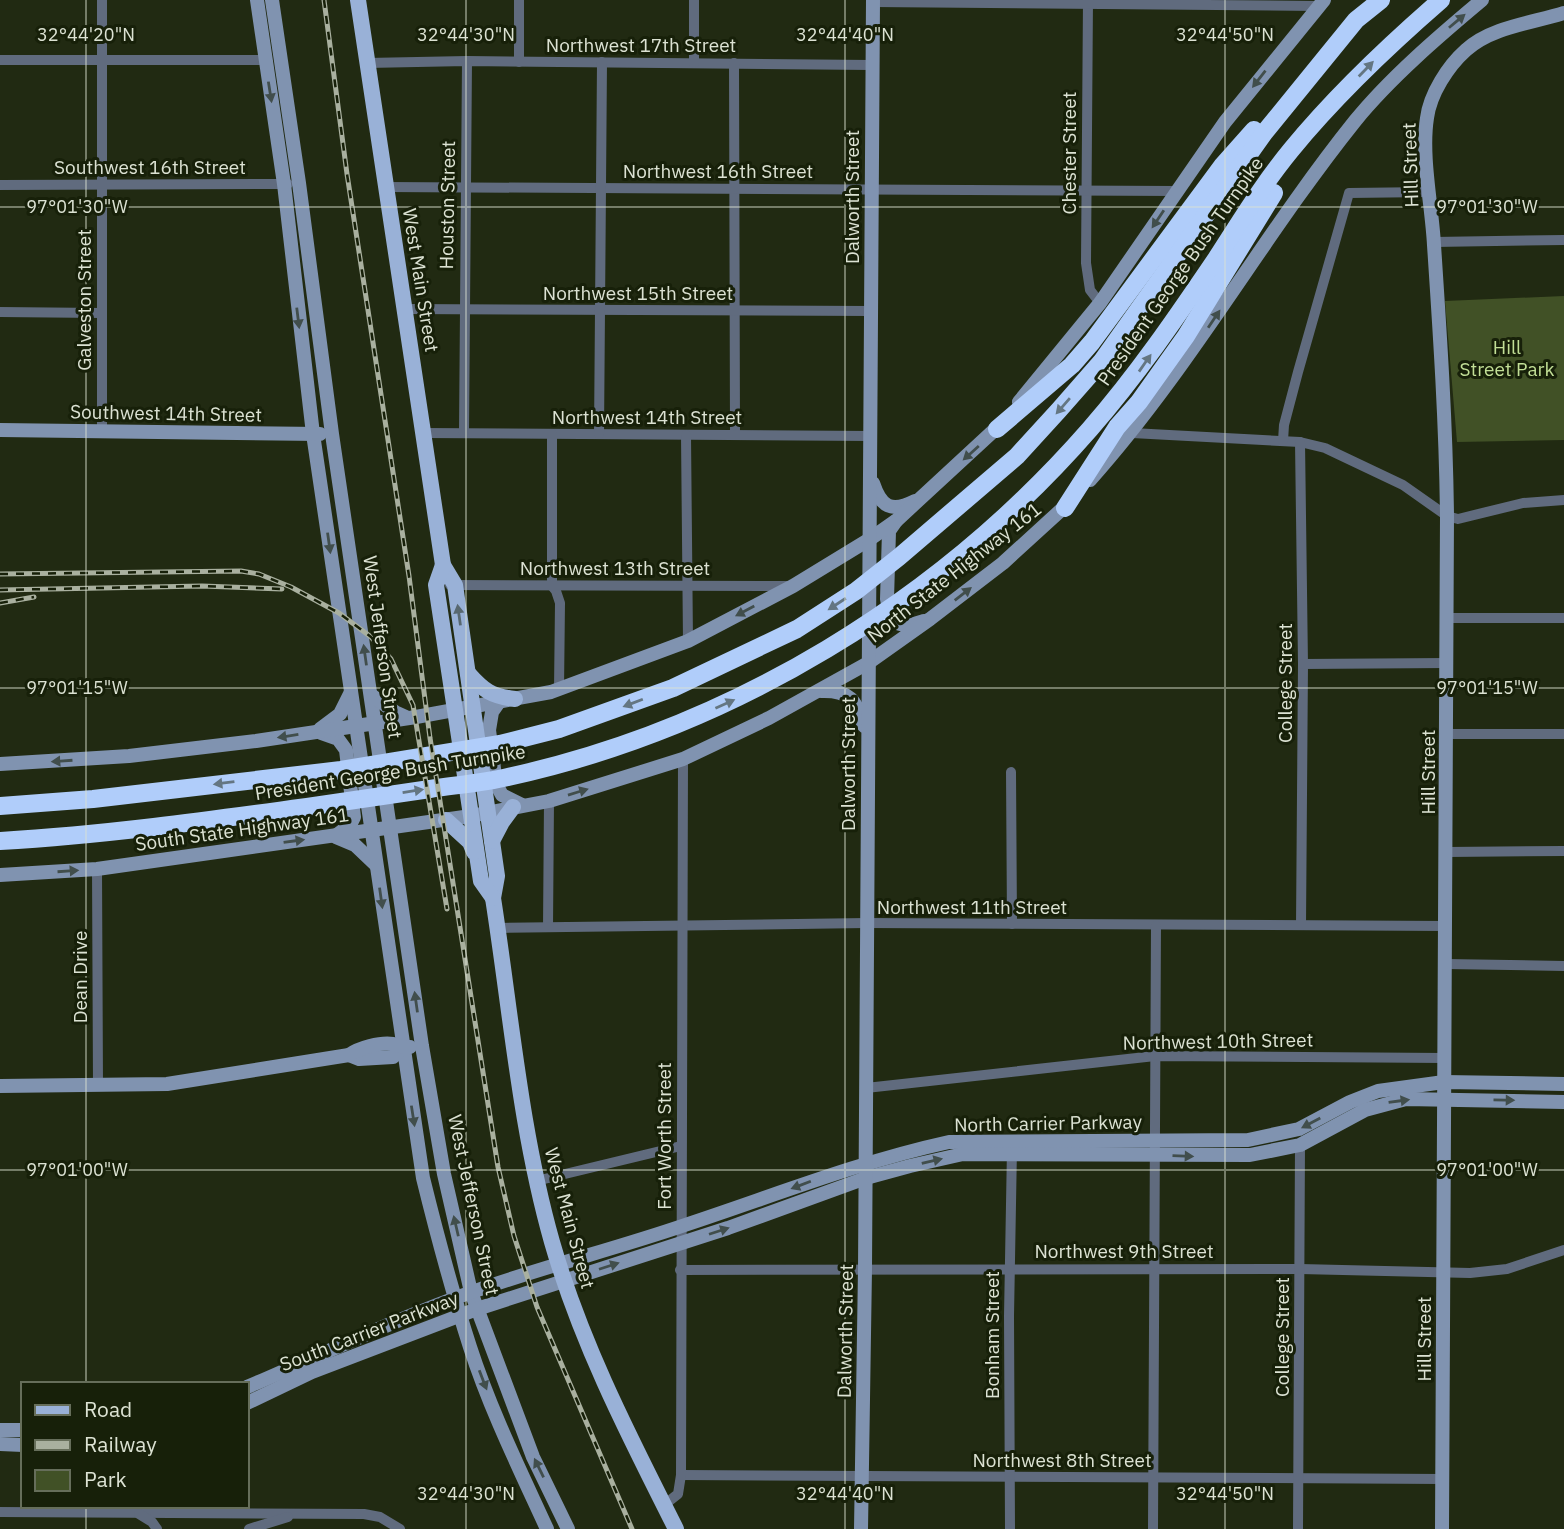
<svg xmlns="http://www.w3.org/2000/svg" width="1564" height="1529" font-family="'IBM Plex Sans',sans-serif">
	<style>
		.green { fill: #415126 }
		.lines { fill: none; stroke-linecap: round; stroke-linejoin: round }
		.street { stroke: #606b7e; stroke-width: 10 }
		.secondary { stroke: #8093b0; stroke-width: 14 }
		.primary { stroke: #99b1d7; stroke-width: 16 }
		.highway { stroke: #b0cdfa; stroke-width: 18 }
		.rail-casing { stroke: #a9b09f; stroke-width: 5 }
		.rail { stroke: #172009; stroke-width: 2.5; stroke-dasharray: 8; stroke-linecap: butt }
		.oneway { fill: #414e4c }
		.oneway2 { fill: #647682 }
		.oneway3 { fill: #586870 }
		.ticks { fill: none; stroke: #dce2d3; stroke-width: 2; stroke-opacity: 0.45 }
		.labels { text-anchor: middle; stroke-width: 6; stroke-linejoin: round; paint-order: stroke }
		.street-label { font-size: 19px; fill: #dce2d3; stroke: #172009 }
		.park-label { font-size: 19px; fill: #c2df96; stroke: #172009 }
		.ticks-label { font-size: 18px; text-anchor: middle; fill: #dce2d3; stroke: #172009; stroke-width: 6; stroke-linejoin: round; paint-order: stroke }
	</style>
	<rect width="100%" height="100%" fill="#212a12"/>
	<!-- green -->
	<path class="green" d="M1564,296v144l-107,2 -12,-141z"/>
	<g class="lines">
		<!-- street -->
		<g class="street">
			<path d="M1088,0l-2,263 4,27 10,13"/>
			<path d="M873,2l444,4"/>
			<path d="M0,60h266"/>
			<path d="M519,62v-62"/>
			<path d="M367,63l100,-2 405,4"/>
			<path d="M694,63v-63"/>
			<path d="M734,63l1,372"/>
			<path d="M0,185l288,-1"/>
			<path d="M386,187l791,4"/>
			<path d="M1434,242l130,-2"/>
			<path d="M404,309l467,2"/>
			<path d="M0,312l101,1"/>
			<path d="M102,431v-431"/>
			<path d="M423,433l447,3"/>
			<path d="M464,433l3,-372"/>
			<path d="M1132,433l168,9 25,6 78,37 44,31 11,3 65,-16 41,-3"/>
			<path d="M552,434v152l4,5 4,12 -1,86"/>
			<path d="M599,434l3,-372"/>
			<path d="M686,435l2,206"/>
			<path d="M1283,441l1,-16 14,-53 51,-179 80,-1"/>
			<path d="M1300,442l3,222 -2,261"/>
			<path d="M450,585l339,1"/>
			<path d="M1448,618h116"/>
			<path d="M1303,664l144,-1"/>
			<path d="M1446,734h118"/>
			<path d="M1011,772l1,152"/>
			<path d="M1447,852l117,-1"/>
			<path d="M97,869l1,216"/>
			<path d="M548,927l1,-126"/>
			<path d="M498,928l368,-5 580,3"/>
			<path d="M1446,964l118,2"/>
			<path d="M866,1088l289,-32 290,2"/>
			<path d="M536,1181l145,-35"/>
			<path d="M680,1270l620,-1 170,4 37,-4 57,-19"/>
			<path d="M681,1475l762,4"/>
			<path d="M664,1505l14,-11 3,-19 2,-716"/>
			<path d="M0,1512l364,2 16,3 20,12"/>
			<path d="M139,1514l13,8 5,7"/>
			<path d="M249,1529l39,-12"/>
			<path d="M1010,1529l-1,-213 3,-168"/>
			<path d="M1153,1529l3,-603"/>
			<path d="M1298,1529l2,-384"/>
		</g>
		<!-- secondary -->
		<g class="secondary">
			<path d="M257,0l27,184 29,250 110,744c14,57 29,113 47,169 20,62 50,123 77,182"/>
			<path d="M272,0l27,183 33,251 90,612 22,128 27,118 62,165 35,72"/>
			<path d="M1019,402l81,-99 125,-181 99,-122"/>
			<path d="M0,430l320,4"/>
			<path d="M1090,480c100,-112 172,-243 265,-359 35,-43 84,-85 127,-121"/>
			<path d="M873,483c8,24 18,30 42,18"/>
			<path d="M896,521l-7,10 -2,68 2,10 11,15 11,1 13,-4"/>
			<path d="M821,691c29,-1 35,9 43,35"/>
			<path d="M371,695l24,17 11,5"/>
			<path d="M499,702l-7,10 -3,18 7,54 6,11 20,10"/>
			<path d="M320,729l20,-15 11,-22"/>
			<path d="M321,733l17,6 8,11 8,67 -4,8 -12,9"/>
			<path d="M0,764l129,-8 127,-15 160,-24 135,-25 137,-51 105,-55 77,-47 27,-19 105,-97"/>
			<path d="M336,837l19,8 21,20"/>
			<path d="M0,875l97,-6 374,-53 78,-15 134,-42 86,-41 99,-55 62,-44 73,-56 69,-63"/>
			<path d="M349,1055l10,4 34,-2 9,-9"/>
			<path d="M0,1086l167,-2 182,-29c10,-7 31,-13 44,-11 7,2 9,4 17,3"/>
			<path d="M247,1387c75,-32 148,-68 225,-95 70,-25 143,-43 213,-67 88,-29 173,-63 264,-83l299,-2 51,-11 51,-27 28,-11 66,-9 120,2"/>
			<path d="M247,1403l65,-31 165,-63 251,-81 138,-50 44,-12 53,-12 287,1 50,-10 65,-35 41,-11 158,3"/>
			<path d="M0,1430h23"/>
			<path d="M0,1444l23,1"/>
			<path d="M861,1529l4,-260 8,-1269"/>
			<path d="M1442,1529l5,-1013c-1,-91 -7,-181 -13,-271 -2,-39 -13,-89 -7,-127 3,-24 21,-52 39,-68 25,-23 66,-27 98,-37"/>
		</g>
		<!-- primary -->
		<g class="primary">
			<path d="M358,0l85,565 12,20 42,291 -4,22c18,115 27,231 59,344 29,101 77,194 124,287"/>
			<path d="M443,565l-7,20 45,296 12,17"/>
			<path d="M468,673c16,18 23,23 47,26"/>
			<path d="M446,820l24,22 4,10"/>
			<path d="M492,841l10,-19 11,-15"/>
		</g>
		<!-- highway -->
		<g class="highway">
			<path d="M997,429l75,-64 20,-23 130,-176 32,-36"/>
			<path d="M1065,508l52,-81 22,-25 47,-66 88,-143"/>
			<path d="M0,806l93,-7 248,-29 159,-26 59,-15 114,-41 124,-59 59,-38 43,-34 118,-101 42,-46 43,-49 162,-228 92,-113 25,-20"/>
			<path d="M0,841c103,-6 205,-20 307,-34 41,-6 82,-12 123,-18 26,-4 53,-6 78,-12 224,-49 432,-176 582,-348 47,-54 86,-111 126,-170 24,-37 47,-75 75,-109 45,-55 97,-104 150,-150"/>
		</g>
		<defs>
			<g id="rail">
				<path d="M324,0l23,174 62,402 21,162 68,429 16,69 23,71 95,222"/>
				<path d="M0,574l241,-3 18,3 32,13 48,26 32,24 20,22 22,46 34,204"/>
				<path d="M0,590l202,-4 80,3"/>
				<path d="M0,603l34,-6"/>
			</g>
		</defs>
		<!-- rail casing -->
		<use href="#rail" class="rail-casing"/>
		<!-- rail -->
		<use href="#rail" class="rail"/>
	</g>
	<!-- one-way arrows -->
	<defs><path id="oneway-solid" d="M-6-.8H1V-3.2L6.5 0L1 3.2V.8H-6Z" transform="scale(1.75)"/></defs>
	<g class="oneway">
		<use href="#oneway-solid" transform="translate(1457 21) rotate(-40)"/>
		<use href="#oneway-solid" transform="translate(1259 79) rotate(128)"/>
		<use href="#oneway-solid" transform="translate(270 92) rotate(81)"/>
		<use href="#oneway-solid" transform="translate(1158 219) rotate(124)"/>
		<use href="#oneway-solid" transform="translate(298 318) rotate(83)"/>
		<use href="#oneway-solid" transform="translate(1214 319) rotate(-56)"/>
		<use href="#oneway-solid" transform="translate(971 453) rotate(138)"/>
		<use href="#oneway-solid" transform="translate(329 543) rotate(82)"/>
		<use href="#oneway-solid" transform="translate(963 594) rotate(-38)"/>
		<use href="#oneway-solid" transform="translate(745 611) rotate(152)"/>
		<use href="#oneway-solid" transform="translate(365 655) rotate(-98)"/>
		<use href="#oneway-solid" transform="translate(288 736) rotate(171)"/>
		<use href="#oneway-solid" transform="translate(62 761) rotate(176)"/>
		<use href="#oneway-solid" transform="translate(578 792) rotate(-17)"/>
		<use href="#oneway-solid" transform="translate(294 841) rotate(-8)"/>
		<use href="#oneway-solid" transform="translate(68 871) rotate(-4)"/>
		<use href="#oneway-solid" transform="translate(381 898) rotate(82)"/>
		<use href="#oneway-solid" transform="translate(416 1002) rotate(-98)"/>
		<use href="#oneway-solid" transform="translate(1504 1100) rotate(1)"/>
		<use href="#oneway-solid" transform="translate(1399 1101) rotate(-8)"/>
		<use href="#oneway-solid" transform="translate(413 1116) rotate(81)"/>
		<use href="#oneway-solid" transform="translate(1311 1123) rotate(152)"/>
		<use href="#oneway-solid" transform="translate(1183 1156) rotate(2)"/>
		<use href="#oneway-solid" transform="translate(932 1161) rotate(-13)"/>
		<use href="#oneway-solid" transform="translate(801 1185) rotate(159)"/>
		<use href="#oneway-solid" transform="translate(456 1226) rotate(-103)"/>
		<use href="#oneway-solid" transform="translate(719 1231) rotate(-18)"/>
		<use href="#oneway-solid" transform="translate(609 1266) rotate(-18)"/>
		<use href="#oneway-solid" transform="translate(483 1380) rotate(69)"/>
		<use href="#oneway-solid" transform="translate(539 1468) rotate(-116)"/>
	</g>
	<g class="oneway2">
		<use href="#oneway-solid" transform="translate(1366 69) rotate(-46)"/>
		<use href="#oneway-solid" transform="translate(1145 363) rotate(-55)"/>
		<use href="#oneway-solid" transform="translate(1063 406) rotate(131)"/>
		<use href="#oneway-solid" transform="translate(837 604) rotate(147)"/>
		<use href="#oneway-solid" transform="translate(633 703) rotate(159)"/>
		<use href="#oneway-solid" transform="translate(725 704) rotate(-24)"/>
		<use href="#oneway-solid" transform="translate(224 783) rotate(173)"/>
		<use href="#oneway-solid" transform="translate(413 791) rotate(-9)"/>
	</g>
	<use class="oneway3" href="#oneway-solid" transform="translate(459 615) rotate(-98)"/>
	<!-- ticks -->
	<path class="ticks" d="M86,0v1384M466,0v1529M845,0v1529M1225,0v1529M0,207h1564M0,688h1564M0,1170h1564M86,1506v23"/>
	<g class="labels">
		<!-- street labels -->
		<g class="street-label">
			<text x="641" y="52">Northwest 17th Street</text>
			<text transform="translate(1069 153) rotate(-90)" y="7">Chester Street</text>
			<text transform="translate(1410 165) rotate(-92)" y="7">Hill Street</text>
			<text x="150" y="174">Southwest 16th Street</text>
			<text x="718" y="178">Northwest 16th Street</text>
			<text transform="translate(852 197) rotate(-90)" y="7">Dalworth Street</text>
			<text transform="translate(447 205) rotate(-89)" y="7">Houston Street</text>
			<text transform="translate(1180 271) rotate(-55)" y="7">President George Bush Turnpike</text>
			<text transform="translate(421 280) rotate(81)" y="7">West Main Street</text>
			<text x="638" y="300">Northwest 15th Street</text>
			<text transform="translate(84 300) rotate(-90)" y="7">Galveston Street</text>
			<text transform="translate(166 413) rotate(1)" y="7">Southwest 14th Street</text>
			<text x="647" y="424">Northwest 14th Street</text>
			<text x="615" y="575">Northwest 13th Street</text>
			<text transform="translate(954 572) rotate(-38)" y="7">North State Highway 161</text>
			<text transform="translate(383 647) rotate(82)" y="7">West Jefferson Street</text>
			<text transform="translate(1285 683) rotate(-90)" y="7">College Street</text>
			<text transform="translate(848 764) rotate(-90)" y="7">Dalworth Street</text>
			<text transform="translate(390 772) rotate(-9)" y="7">President George Bush Turnpike</text>
			<text transform="translate(1428 772) rotate(-90)" y="7">Hill Street</text>
			<text transform="translate(242 829) rotate(-8)" y="7">South State Highway 161</text>
			<text x="972" y="914">Northwest 11th Street</text>
			<text transform="translate(80 977) rotate(-90)" y="7">Dean Drive</text>
			<text transform="translate(1218 1041) rotate(-1)" y="7">Northwest 10th Street</text>
			<text transform="translate(1048 1123) rotate(-1)" y="7">North Carrier Parkway</text>
			<text transform="translate(664 1136) rotate(-90)" y="7">Fort Worth Street</text>
			<text transform="translate(474 1205) rotate(78)" y="7">West Jefferson Street</text>
			<text transform="translate(570 1218) rotate(75)" y="7">West Main Street</text>
			<text x="1124" y="1258">Northwest 9th Street</text>
			<text transform="translate(369 1331) rotate(-21)" y="7">South Carrier Parkway</text>
			<text transform="translate(845 1331) rotate(-89)" y="7">Dalworth Street</text>
			<text transform="translate(992 1335) rotate(-90)" y="7">Bonham Street</text>
			<text transform="translate(1282 1337) rotate(-90)" y="7">College Street</text>
			<text transform="translate(1424 1339) rotate(-90)" y="7">Hill Street</text>
			<text x="1062" y="1467">Northwest 8th Street</text>
		</g>
		<!-- park labels -->
		<g class="park-label">
			<text x="1507" y="354">Hill<tspan x="1507" dy="22">Street Park</tspan></text>
		</g>
	</g>
	<g class="ticks-label">
		<text x="86" y="41">32°44'20"N</text>
		<text x="466" y="41">32°44'30"N</text>
		<text x="845" y="41">32°44'40"N</text>
		<text x="1225" y="41">32°44'50"N</text>
		<text x="1487" y="213">97°01'30"W</text>
		<text x="77" y="213">97°01'30"W</text>
		<text x="1487" y="694">97°01'15"W</text>
		<text x="77" y="694">97°01'15"W</text>
		<text x="1487" y="1176">97°01'00"W</text>
		<text x="77" y="1176">97°01'00"W</text>
		<text x="466" y="1500">32°44'30"N</text>
		<text x="845" y="1500">32°44'40"N</text>
		<text x="1225" y="1500">32°44'50"N</text>
	</g>
	<!-- legend -->
	<rect x="21" y="1382" width="228" height="126" fill="#172009" stroke="#666e5a" stroke-width="2"/>
	<rect x="35" y="1405" width="35" height="10" fill="#99b1d7" stroke="#666e5a" stroke-width="2"/>
	<text x="84" y="1417" font-size="21" fill="#dce2d3">Road</text>
	<rect x="35" y="1440" width="35" height="10" fill="#a9b09f" stroke="#666e5a" stroke-width="2"/>
	<text x="84" y="1452" font-size="21" fill="#dce2d3">Railway</text>
	<rect x="35" y="1470" width="35" height="21" fill="#415126" stroke="#666e5a" stroke-width="2"/>
	<text x="84" y="1487" font-size="21" fill="#dce2d3">Park</text>
</svg>
